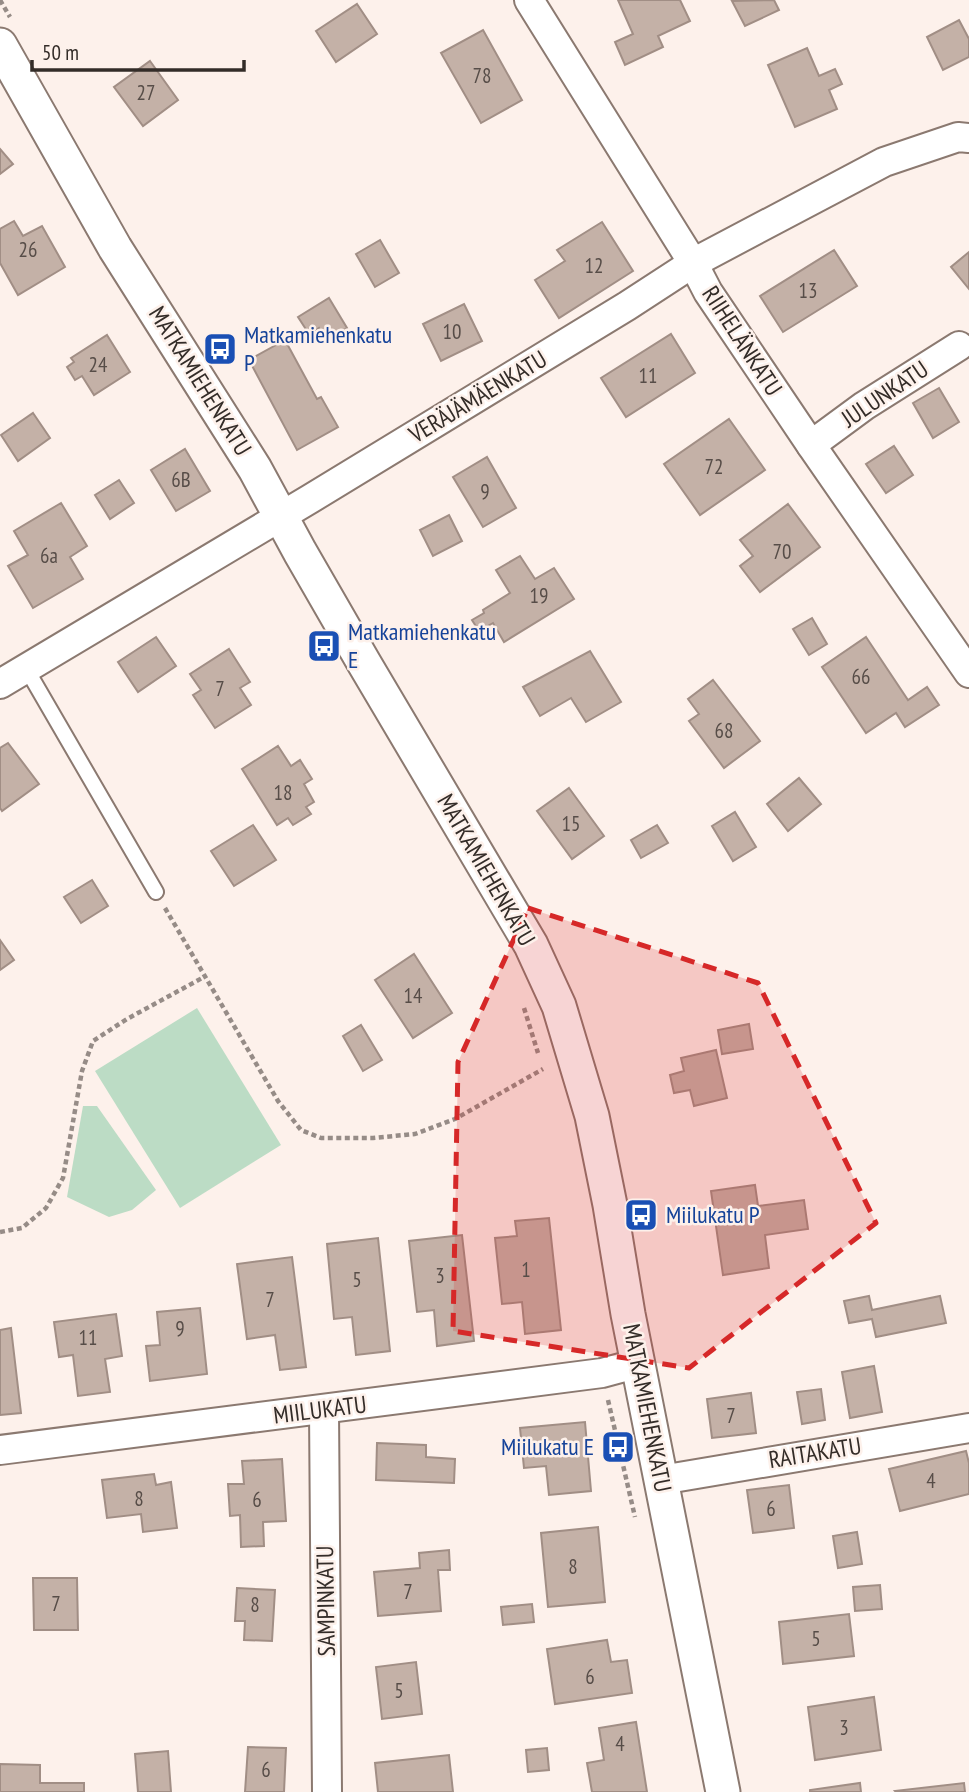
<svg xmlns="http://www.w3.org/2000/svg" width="969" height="1792" font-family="'PT Sans Narrow',sans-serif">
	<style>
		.green { fill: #bcdcc5 }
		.building { fill: #c4b1a7; stroke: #a18e85; stroke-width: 2 }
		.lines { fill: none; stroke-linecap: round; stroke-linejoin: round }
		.service-casing { stroke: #8b7970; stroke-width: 18 }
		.minor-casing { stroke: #8b7970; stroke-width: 32 }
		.tertiary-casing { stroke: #8b7970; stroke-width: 37 }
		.path { stroke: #968c87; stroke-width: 4.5; stroke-dasharray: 5 3.5; stroke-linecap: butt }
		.service { stroke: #fff; stroke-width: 14 }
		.minor { stroke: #fff; stroke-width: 28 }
		.tertiary { stroke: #fff; stroke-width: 33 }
		.marked { fill: #d62828; fill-opacity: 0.2; stroke: #d62828; stroke-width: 5; stroke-dasharray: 14 9; stroke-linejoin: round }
		.labels { text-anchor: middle; stroke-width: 5; stroke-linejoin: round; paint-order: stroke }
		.number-label { font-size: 21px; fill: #574d48 }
		.transit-label { font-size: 24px; fill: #164399; stroke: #fdf1eb; text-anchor: start }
		.street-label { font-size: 24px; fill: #332c28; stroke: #fdf1eb }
	</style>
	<rect width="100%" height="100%" fill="#fdf1eb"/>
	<!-- green -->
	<g class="green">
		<path d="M197,1008l84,137 -101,63 -85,-137z"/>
		<path d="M83,1106h14l59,84 -24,20 -23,7 -42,-20z"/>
	</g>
	<!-- building -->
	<g class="building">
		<path d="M618,0h62l10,21 -32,15 5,11 -38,18 -10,-23 18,-8z"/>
		<path d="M774,0l5,10 -34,16 -13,-25z"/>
		<path d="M357,4l20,30 -41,28 -20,-31z"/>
		<path d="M959,20l10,19v18l-26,13 -16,-33z"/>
		<path d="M483,30l39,70 -41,23 -40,-70z"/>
		<path d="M807,48l12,28 16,-7 7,15 -13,6 8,19 -42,18 -27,-62z"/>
		<path d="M150,61l28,39 -35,26 -29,-39z"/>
		<path d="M0,149l13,15 -13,10z"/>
		<path d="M14,221l9,15 19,-10 23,41 -47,28 -18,-32v-34z"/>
		<path d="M602,222l31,49 -74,47 -24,-38 30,-19 -8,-11z"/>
		<path d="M380,240l19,33 -24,14 -19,-33z"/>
		<path d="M834,250l23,36 -74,46 -23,-36z"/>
		<path d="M969,252v37l-18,-22z"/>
		<path d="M329,298l18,30 -21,13 -7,-13 -10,6 -11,-17z"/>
		<path d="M464,304l18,37 -41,20 -18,-37z"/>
		<path d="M671,334l24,39 -69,44 -25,-39z"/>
		<path d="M107,335l23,37 -36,23 -12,-19 -7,4 -8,-13 7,-5 -3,-4z"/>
		<path d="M285,340l32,59 4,-2 17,30 -41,23 -48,-90z"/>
		<path d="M939,388l20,34 -26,16 -20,-35z"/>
		<path d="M33,413l17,25 -32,23 -17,-26z"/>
		<path d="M729,419l36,51 -65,45 -36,-51z"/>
		<path d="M894,446l19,29 -27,18 -20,-29z"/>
		<path d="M185,449l25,42 -34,20 -25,-41z"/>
		<path d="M487,457l29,51 -33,19 -30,-50z"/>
		<path d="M119,480l15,23 -24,16 -15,-24z"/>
		<path d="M61,503l26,43 -17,11 13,22 -50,29 -25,-42 20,-11 -14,-24z"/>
		<path d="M788,504l32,43 -60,45 -20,-26 13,-10 -13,-16z"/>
		<path d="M449,515l13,26 -29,15 -13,-26z"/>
		<path d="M520,556l15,23 19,-11 20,31 -70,43 -11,-19 -14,8 -7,-11 12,-7 -1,-3 27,-17 -14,-23z"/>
		<path d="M812,618l15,26 -18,11 -16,-26z"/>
		<path d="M156,637l20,29 -38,26 -20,-30z"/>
		<path d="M866,637l42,63 19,-13 12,18 -34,22 -9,-14 -30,20 -44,-66z"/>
		<path d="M229,649l21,33 -10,6 11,17 -36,23 -22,-33 8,-5 -11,-16z"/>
		<path d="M590,651l31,51 -35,20 -15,-24 -31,18 -17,-29z"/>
		<path d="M713,680l47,61 -36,27 -35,-47 10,-7 -11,-15z"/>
		<path d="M8,743l31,41 -37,27 -2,-3v-60z"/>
		<path d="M278,746l13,20 9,-6 12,19 -8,5 10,18 -8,5 5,7 -18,11 -5,-7 -11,7 -35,-56z"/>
		<path d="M799,778l22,26 -33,27 -21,-27z"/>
		<path d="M569,788l35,48 -32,23 -35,-48z"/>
		<path d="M735,812l21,35 -23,14 -21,-35z"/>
		<path d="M253,825l23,35 -42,26 -23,-35z"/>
		<path d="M657,825l11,18 -27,15 -10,-18z"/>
		<path d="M92,880l16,26 -27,17 -17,-26z"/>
		<path d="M0,940l14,20 -14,10z"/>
		<path d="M414,954l38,59 -39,25 -38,-58z"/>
		<path d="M749,1024l4,25 -31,5 -4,-24z"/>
		<path d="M361,1025l21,35 -19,11 -20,-35z"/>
		<path d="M716,1050l11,48 -33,8 -4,-16 -16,3 -4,-18 14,-4 -3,-13z"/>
		<path d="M755,1185l3,21 46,-6 4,29 -43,6 4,33 -46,7 -12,-84z"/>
		<path d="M549,1218l12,112 -36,4 -3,-32 -20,2 -7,-66 22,-2 -2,-15z"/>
		<path d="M462,1235l12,106 -37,5 -3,-36 -17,2 -8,-71z"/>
		<path d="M378,1238l12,113 -34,4 -4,-38 -18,2 -7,-75z"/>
		<path d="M292,1257l14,110 -26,3 -5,-35 -28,4 -10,-75z"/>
		<path d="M869,1296l3,14 68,-14 6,27 -70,14 -4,-18 -23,4 -5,-22z"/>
		<path d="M200,1308l7,66 -57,7 -4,-35 14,-1 -3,-33z"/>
		<path d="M116,1314l6,42 -17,3 5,33 -32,4 -5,-41 -14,2 -5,-35z"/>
		<path d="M11,1328l10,85 -21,2v-85z"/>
		<path d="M874,1366l8,46 -32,6 -8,-46z"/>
		<path d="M821,1389l4,31 -23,4 -5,-32z"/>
		<path d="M751,1393l5,40 -44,5 -5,-39z"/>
		<path d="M585,1422l6,69 -42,4 -3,-29 -22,2 -4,-40z"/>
		<path d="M377,1443l49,2v12l29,2 -1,24 -78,-3z"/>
		<path d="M966,1451l3,12v31l-69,17 -11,-42z"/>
		<path d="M282,1459l4,62 -23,1 1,24 -23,1 -1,-32 -10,1 -2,-32h16l-2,-23z"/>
		<path d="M154,1474l2,11 15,-3 6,46 -34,4 -2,-18 -34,4 -5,-38z"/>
		<path d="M789,1485l5,43 -41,5 -6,-43z"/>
		<path d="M598,1527l7,75 -57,5 -7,-74z"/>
		<path d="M857,1532l5,32 -24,4 -5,-32z"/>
		<path d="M449,1550l1,20h-12l3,41 -63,5 -4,-44 46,-4 -1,-15z"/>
		<path d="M33,1578h44l1,52h-44z"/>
		<path d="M880,1585l2,24 -27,2 -2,-24z"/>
		<path d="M237,1588l38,2 -3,51 -28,-1 1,-19h-10z"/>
		<path d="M532,1604l2,18 -31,3 -2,-18z"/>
		<path d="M849,1614l5,42 -71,8 -4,-42z"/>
		<path d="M607,1640l4,22 16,-2 5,33 -77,11 -8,-55z"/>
		<path d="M416,1662l6,52 -40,5 -6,-52z"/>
		<path d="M874,1697l7,53 -66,10 -7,-53z"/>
		<path d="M636,1722l11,70h-55l-5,-29 17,-3 -5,-32z"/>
		<path d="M248,1747l38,1 -2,44h-39z"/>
		<path d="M547,1748l2,22 -21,2 -2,-22z"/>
		<path d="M168,1751l3,41h-33l-3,-38z"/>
		<path d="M449,1755l4,37h-75l-3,-29z"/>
		<path d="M0,1764l40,1v18h44v9h-84z"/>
		<path d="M860,1783l1,9h-51v-2z"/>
		<path d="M964,1783l1,9h-69l-1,-1z"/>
	</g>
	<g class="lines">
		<defs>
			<path id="service" d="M26,668l130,224"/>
			<g id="minor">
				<path d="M529,0l164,263 15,29 103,153 158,228"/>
				<path d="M811,445l53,-39 95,-60"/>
				<path d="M0,684l310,-185 317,-193 66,-43 191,-101 74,-25 11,1"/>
				<path d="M324,1410l3,382"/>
				<path d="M0,1450l602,-77 37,-10"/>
				<path d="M661,1480l308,-52"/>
			</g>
			<path id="tertiary" d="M0,45l115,203 140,221 45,83 64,111 167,282 28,61 33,110 18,89 18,109 95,478"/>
		</defs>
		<!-- service casing -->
		<use href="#service" class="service-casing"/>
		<!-- minor casing -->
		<use href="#minor" class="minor-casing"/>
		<!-- tertiary casing -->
		<use href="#tertiary" class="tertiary-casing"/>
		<!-- path -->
		<g class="path">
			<path d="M0,0l10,17"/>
			<path d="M212,339l12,19"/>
			<path d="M165,908l113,193 23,29 20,8h52l42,-4 40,-15 88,-50"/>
			<path d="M524,1008l14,45"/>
			<path d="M0,1232l22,-4 24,-20 17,-30 19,-107 11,-30 34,-22 77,-42"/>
			<path d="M608,1400l27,117"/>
		</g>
		<!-- service -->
		<use href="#service" class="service"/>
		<!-- minor -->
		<use href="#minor" class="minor"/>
		<!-- tertiary -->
		<use href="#tertiary" class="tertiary"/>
	</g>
	<!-- marked area -->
	<path class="marked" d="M528,908l230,75 118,240 -187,145 -236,-37 5,-269z"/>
	<!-- icons -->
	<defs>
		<symbol id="bus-square" viewBox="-11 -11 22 22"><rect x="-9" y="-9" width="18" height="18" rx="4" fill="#1a4fb4" stroke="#fdf1eb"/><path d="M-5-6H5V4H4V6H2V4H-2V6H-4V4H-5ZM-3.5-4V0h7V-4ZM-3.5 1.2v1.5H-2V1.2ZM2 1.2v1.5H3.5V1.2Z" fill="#fff"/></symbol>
	</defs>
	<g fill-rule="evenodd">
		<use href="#bus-square" x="201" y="330" width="38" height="38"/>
		<use href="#bus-square" x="305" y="627" width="38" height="38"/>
		<use href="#bus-square" x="622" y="1196" width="38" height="38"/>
		<use href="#bus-square" x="599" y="1428" width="38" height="38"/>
	</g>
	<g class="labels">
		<!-- number labels -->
		<g class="number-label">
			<text x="482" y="83">78</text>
			<text x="146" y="100">27</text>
			<text x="28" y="257">26</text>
			<text x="594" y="273">12</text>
			<text x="808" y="298">13</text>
			<text x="452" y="339">10</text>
			<text x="98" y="372">24</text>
			<text x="648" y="383">11</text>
			<text x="714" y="474">72</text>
			<text x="181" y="487">6B</text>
			<text x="485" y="499">9</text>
			<text x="782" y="559">70</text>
			<text x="49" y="563">6a</text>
			<text x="539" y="603">19</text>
			<text x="861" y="684">66</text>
			<text x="220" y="696">7</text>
			<text x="724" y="738">68</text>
			<text x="283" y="800">18</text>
			<text x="571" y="831">15</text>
			<text x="413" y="1003">14</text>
			<text x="526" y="1277">1</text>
			<text x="440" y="1283">3</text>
			<text x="357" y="1287">5</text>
			<text x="270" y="1307">7</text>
			<text x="180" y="1336">9</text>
			<text x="88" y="1345">11</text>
			<text x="731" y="1423">7</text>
			<text x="931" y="1488">4</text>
			<text x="139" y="1506">8</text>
			<text x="257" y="1507">6</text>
			<text x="771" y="1516">6</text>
			<text x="573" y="1574">8</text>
			<text x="408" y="1599">7</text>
			<text x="56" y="1611">7</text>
			<text x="255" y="1612">8</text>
			<text x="816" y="1646">5</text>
			<text x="590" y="1684">6</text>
			<text x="399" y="1698">5</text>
			<text x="844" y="1735">3</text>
			<text x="620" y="1751">4</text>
			<text x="266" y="1777">6</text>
		</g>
		<!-- transit labels -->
		<g class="transit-label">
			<text x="244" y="343">Matkamiehenkatu<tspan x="244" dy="28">P</tspan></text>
			<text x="348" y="640">Matkamiehenkatu<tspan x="348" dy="28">E</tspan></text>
			<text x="666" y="1223">Miilukatu P</text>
			<text x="594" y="1455" text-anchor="end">Miilukatu E</text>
		</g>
		<!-- street labels -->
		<g class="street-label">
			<text transform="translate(742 341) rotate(57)" y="8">RIIHELÄNKATU</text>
			<text transform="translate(200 381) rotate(58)" y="8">MATKAMIEHENKATU</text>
			<text transform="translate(885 394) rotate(-34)" y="8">JULUNKATU</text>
			<text transform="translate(478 397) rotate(-31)" y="8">VERÄJÄMÄENKATU</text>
			<text transform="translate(486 870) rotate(60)" y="8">MATKAMIEHENKATU</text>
			<text transform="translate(647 1408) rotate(79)" y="8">MATKAMIEHENKATU</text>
			<text transform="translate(320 1410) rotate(-7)" y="8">MIILUKATU</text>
			<text transform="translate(815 1453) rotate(-9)" y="8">RAITAKATU</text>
			<text transform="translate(326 1601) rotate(-91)" y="8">SAMPINKATU</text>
		</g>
	</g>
	<!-- scale -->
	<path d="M32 60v10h212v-10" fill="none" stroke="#332c28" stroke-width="3.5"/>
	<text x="42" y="60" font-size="21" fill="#332c28" stroke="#fdf1eb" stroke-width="5" paint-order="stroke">50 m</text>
</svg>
